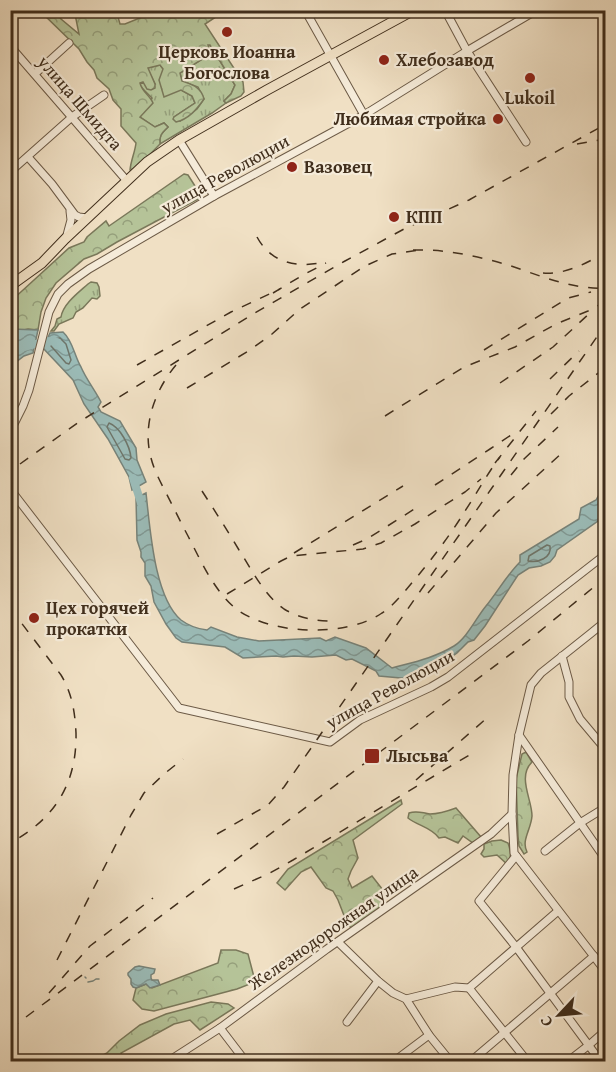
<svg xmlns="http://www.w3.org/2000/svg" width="616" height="1072" font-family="'Gentium Book Plus',serif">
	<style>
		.grass { fill: url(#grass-tufts); stroke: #7a785a; stroke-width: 1.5 }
		.forest { fill: url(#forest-crowns); stroke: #7a785a; stroke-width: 1.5 }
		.water { fill: url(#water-waves); stroke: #77837a; stroke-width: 1.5 }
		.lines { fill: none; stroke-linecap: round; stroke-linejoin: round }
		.shore { stroke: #6e756a; stroke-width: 1.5 }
		.stream { stroke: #77837a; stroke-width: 1.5 }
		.river { stroke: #9bbcb8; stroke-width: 8 }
		.minor-casing { stroke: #6c5a46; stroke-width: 9 }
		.major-casing { stroke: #402e1c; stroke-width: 11 }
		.minor { stroke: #f5ebd9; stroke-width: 7 }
		.major { stroke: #f0e0c4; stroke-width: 9 }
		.rail { stroke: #402e1c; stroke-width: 1.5; stroke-dasharray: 10 10; stroke-linecap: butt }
		.poi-dot { fill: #8f2418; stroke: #f5ebd9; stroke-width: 2 }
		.labels { text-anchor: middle; stroke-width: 4.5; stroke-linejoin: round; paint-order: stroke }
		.poi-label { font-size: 18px; font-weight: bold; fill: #402e1c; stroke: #f5ebd9; text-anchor: start }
		.street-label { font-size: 18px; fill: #402e1c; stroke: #f5ebd9 }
	</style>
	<defs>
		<pattern id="grass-tufts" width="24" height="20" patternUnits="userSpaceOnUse" patternTransform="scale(1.5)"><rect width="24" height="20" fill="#b5c398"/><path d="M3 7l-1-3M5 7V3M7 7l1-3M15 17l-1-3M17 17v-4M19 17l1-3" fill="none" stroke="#959f7b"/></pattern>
		<pattern id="forest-crowns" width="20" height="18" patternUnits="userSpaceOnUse" patternTransform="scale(1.5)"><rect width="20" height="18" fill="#b5c398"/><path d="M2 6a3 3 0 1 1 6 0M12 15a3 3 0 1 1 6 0" fill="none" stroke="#959f7b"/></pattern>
		<pattern id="water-waves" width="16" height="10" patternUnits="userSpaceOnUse" patternTransform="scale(1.5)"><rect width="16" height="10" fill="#9bbcb8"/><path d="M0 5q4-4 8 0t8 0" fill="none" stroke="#809995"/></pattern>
	</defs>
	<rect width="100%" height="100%" fill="#f0e0c4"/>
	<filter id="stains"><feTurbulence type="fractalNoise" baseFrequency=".00333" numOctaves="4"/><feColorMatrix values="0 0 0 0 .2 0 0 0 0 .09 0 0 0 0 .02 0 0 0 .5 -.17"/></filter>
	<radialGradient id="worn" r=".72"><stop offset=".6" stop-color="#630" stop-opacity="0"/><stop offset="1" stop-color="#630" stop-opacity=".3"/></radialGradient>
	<!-- grass -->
	<g class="grass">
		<path d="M208,45h2l25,40 -4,9 -7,7 2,2 -14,10 -52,31c-1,-9 2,-11 8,-17l-4,-4 -9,4 -15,-10 12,-19 -12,-12v-3l15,1 -8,-16 13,-3 21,25 11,6 3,7 -21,14 6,4 17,-12 7,-10 -6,-12 -16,-6 -2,-8 21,-13 9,-8z"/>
		<path d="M91,282l6,1 2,4 1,9 -3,3 -5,-1 -9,10 -7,4 -3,6 -14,6 -5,7h-3l4,-5 2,-7 4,-2c2,-13 17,-24 27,-33z"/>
	</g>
	<!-- forest -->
	<g class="forest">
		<path d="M40,11h15l6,8 18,15 -4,-20 -3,-3h63l-6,4 -5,-1 -6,3 2,7h5l32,-13h68l-20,13 38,58 1,10 -3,4 -15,7 -2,-2 7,-7 4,-9 -25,-40h-2l2,7 -9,8 -21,13 2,8c11,4 19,6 22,18 -7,10 -15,20 -28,23l-3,-3 1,-2 21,-14 -3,-7 -11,-6 -17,7 -5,-17 4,-11 -3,-4 -12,3 7,16v4l-4,2 -4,-1 -4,-7 -3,1c2,9 10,12 13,20l-13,14 15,10 9,-4 4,4c-6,6 -9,8 -8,17l-27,28 -3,-2c1,-10 5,-18 6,-27l-15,-17v-17l-8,-9 -4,-11 -12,-11 -3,-8 -7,-8 -8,-13z"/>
		<path d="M184,174l4,1 14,22 -85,45 -20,12 -13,5 -28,24 -10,15 -5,14 -3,18 -10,-1 -17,4v-32l58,-53 15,-6 3,-5 19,-16 3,5z"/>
		<path d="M526,752l6,10c-15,15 0,37 0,54 -1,14 -11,24 -5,36l-3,2 -5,-8 -1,-10 -2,-57 6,-25z"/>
		<path d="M401,800l1,4 -49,36 5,18 -7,13 -3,8 4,9 20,-12 11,14 2,14 -34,24 -4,-5 -9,-23 -5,-9 -7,-3 -15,-21 -10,5 -16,18 -8,-7 11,-14z"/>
		<path d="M456,808l25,29 -8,6 -10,-7 -5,7 -13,-6 -6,1c-8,-11 -21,-12 -31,-20l1,-5c8,-3 13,0 21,1 9,0 18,-3 26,-6z"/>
		<path d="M501,840l7,3c3,9 4,13 -1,21l-10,-9 -13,2 -3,-3 3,-5v-5l8,-3z"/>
		<path d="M221,950h15l12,4 6,23 -4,7 -13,5 -83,22 -12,-2 -9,-9 3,-12 10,-4 6,4 66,-25z"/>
		<path d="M211,1002l17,2 6,4 -34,22 -10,-10 -16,4 -53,29 1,2 -10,6h-20l15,-8 12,-12 21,-16 26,-11z"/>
	</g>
	<!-- water -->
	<g class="water">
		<path d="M12,329l26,1 -5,23 -9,3 -13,10v-33z"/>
		<path d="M63,332c10,9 11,23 18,35 5,12 14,23 20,35l-3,5 3,5 19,9 16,27 1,12 9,22 -14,8 -3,-13 -21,-38 -24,-35 -11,-24 -30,-32 7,-15z"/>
		<path d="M146,493c4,34 8,104 35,127 8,6 17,9 26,10l4,-3 26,10 22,4 61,-3 6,3 9,-4 31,11 26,20c22,-6 42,-10 62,-22 13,-8 22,-28 32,-40 12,-15 21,-31 34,-44v-7l59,-36 2,-11 15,-8 4,-7h5v23l-48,34 -2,6 -5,6 -9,4 -12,2 -11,7 -33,51 -11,14 -6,2 -11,11 -27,19 -18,7 -33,-3 -3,-5 -24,-12 -6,1 -10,-5 -24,2 -18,-1 -11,1 -7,-1 -33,2 -18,-11 -43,-5 -6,-4 -10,-14 -12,-22 -3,-16 -6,-10v-13l-4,-6v-5l-4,-12 -1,-42z"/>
		<path d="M139,966l16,3 -1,4 -3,2v3l1,2h6l2,5 -10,3 -4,-4 -10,4 -3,-1 -2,-3v-5l-3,-4v-2l7,-6z"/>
	</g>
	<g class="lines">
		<!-- shore -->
		<g class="shore">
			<path d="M60,338l6,6 5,16 -2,4 -3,-1 -15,-17 3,-7z"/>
			<path d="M109,423c11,4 21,23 22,35l-2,2 -4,-1 -18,-32z"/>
			<path d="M547,545l3,1c2,12 -12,17 -22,15l1,-5z"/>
		</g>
		<!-- stream -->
		<g class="stream">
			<path d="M85,977l1,1"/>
			<path d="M88,982l5,-1 3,-2h3"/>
		</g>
		<!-- river -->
		<g class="river">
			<path d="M10,356l4,-6 32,-9 11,1"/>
			<path d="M133,478l9,28"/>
		</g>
		<defs>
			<g id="minor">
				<path d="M305,10l59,105"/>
				<path d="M445,10l22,41 59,91"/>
				<path d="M10,18l11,-8"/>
				<path d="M10,46l117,135"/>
				<path d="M36,73l33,-30"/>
				<path d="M179,140l35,56"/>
				<path d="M28,157l24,27 23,31 4,2 8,1"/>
				<path d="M10,172l62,-55 32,-22"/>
				<path d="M67,235l4,-15 -1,-9"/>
				<path d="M10,432l13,-26 6,-16 20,-78 9,-18 10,-10 21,-15 125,-73 150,-81 103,-64 70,-41"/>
				<path d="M10,489l169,219 151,34 30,-22 71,-33 17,-10 158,-123"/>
				<path d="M606,621l-16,13 -49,39 -10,12 -12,50 -6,40 -1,39 2,39 92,119"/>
				<path d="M562,656l7,26v15l11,22 26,31"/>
				<path d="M519,735l87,125"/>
				<path d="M545,851l35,-28 26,-16"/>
				<path d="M516,856l-37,45 37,46 85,115"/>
				<path d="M338,942l40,39 15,12 13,6 23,36 22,27"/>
				<path d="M469,988l59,74"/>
				<path d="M406,999l49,-12 14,1 89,-77"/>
				<path d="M347,1022l31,-41"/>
				<path d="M220,1028l26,34"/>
				<path d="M167,1062l53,-34 107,-79 164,-115 21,-20"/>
				<path d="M393,1062l36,-27"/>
				<path d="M470,1062l124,-106"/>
				<path d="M567,1062l22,-17 17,-15"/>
			</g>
			<path id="major" d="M10,286l32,-23 23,-24 82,-77 32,-22 88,-50 147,-80"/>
		</defs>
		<!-- minor casing -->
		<use href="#minor" class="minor-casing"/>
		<!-- major casing -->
		<use href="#major" class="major-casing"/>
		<!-- minor -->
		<use href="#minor" class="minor"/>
		<!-- major -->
		<use href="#major" class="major"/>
		<!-- rail -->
		<g class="rail">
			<path d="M577,144l29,-5"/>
			<path d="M257,237c13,24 36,31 63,26"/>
			<path d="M413,250c32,-1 64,6 95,15 31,10 64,25 98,23"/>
			<path d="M543,273c22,2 44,-10 63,-21"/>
			<path d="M273,293l30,-18 23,-12"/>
			<path d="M484,350l84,-52 23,-6"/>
			<path d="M137,365l94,-53 49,-23"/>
			<path d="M176,365c-21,25 -34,60 -25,93 3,12 9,23 14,33 8,15 15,30 23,45 13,25 25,53 47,72 34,27 111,30 147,5 14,-9 24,-24 35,-36 17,-21 34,-43 48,-66 12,-18 22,-37 35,-54"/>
			<path d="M550,379l29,-28"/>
			<path d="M500,383l53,-36 38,-35"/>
			<path d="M187,388l63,-38 22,-16 28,-25 65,-43 27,-12 27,-4"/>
			<path d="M551,414l18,-18 37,-29"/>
			<path d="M385,416l79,-49 51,-20 41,-23 32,-13 18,-10"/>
			<path d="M495,463l41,-52"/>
			<path d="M20,464l59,-42 174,-108 92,-53 59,-32 65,-29 137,-76"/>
			<path d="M511,475l13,-16 34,-32"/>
			<path d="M435,485l55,-36 21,-14"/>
			<path d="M202,491c13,20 25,39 37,59 13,20 25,45 45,59 15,9 31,12 49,12"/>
			<path d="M353,545l14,-6 49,-31"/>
			<path d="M294,553l109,-67"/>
			<path d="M428,593l68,-80 66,-60"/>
			<path d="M227,594l54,-33 10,-5 72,-7 18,-6 34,-19 50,-32 16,-13"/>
			<path d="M10,608l51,67c11,18 14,37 15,58 1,50 -21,86 -66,110"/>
			<path d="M10,656l12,-9"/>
			<path d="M416,780l72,-63"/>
			<path d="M217,834l51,-29 16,-18 317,-456"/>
			<path d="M234,889l36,-16 23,-13 178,-106"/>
			<path d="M57,960l74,-145 13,-22 20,-19 19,-15"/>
			<path d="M49,993l41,-47 63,-48"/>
			<path d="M10,1029l518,-388 78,-64"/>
		</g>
	</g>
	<!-- markers -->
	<g class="poi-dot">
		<circle cx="227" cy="32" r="6"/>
		<circle cx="384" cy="60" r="6"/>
		<circle cx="530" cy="78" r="6"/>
		<circle cx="498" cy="119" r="6"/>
		<circle cx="292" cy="167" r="6"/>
		<circle cx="394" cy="217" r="6"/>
		<circle cx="34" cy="618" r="6"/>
		<rect x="364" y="748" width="16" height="16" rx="3"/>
	</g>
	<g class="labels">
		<!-- poi labels -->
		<g class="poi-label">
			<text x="227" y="58" text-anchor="middle">Церковь Иоанна<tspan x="227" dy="21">Богослова</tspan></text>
			<text x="396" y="66">Хлебозавод</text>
			<text x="530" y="104" text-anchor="middle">Lukoil</text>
			<text x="486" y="125" text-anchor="end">Любимая стройка</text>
			<text x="304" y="173">Вазовец</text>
			<text x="406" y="223">КПП</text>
			<text x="46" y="614">Цех горячей<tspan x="46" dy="21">прокатки</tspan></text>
			<text x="386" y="762">Лысьва</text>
		</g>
		<!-- street labels -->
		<g class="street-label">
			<text transform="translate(80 103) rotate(49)" y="6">улица Шмидта</text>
			<text transform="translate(225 174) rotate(-29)" y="6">улица Революции</text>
			<text transform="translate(390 689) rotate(-29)" y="6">улица Революции</text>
			<text transform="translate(333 928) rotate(-35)" y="6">Железнодорожная улица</text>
		</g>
	</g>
	<!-- margin -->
	<rect width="616" height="1072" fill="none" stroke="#f0e0c4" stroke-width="36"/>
	<rect x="12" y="12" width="592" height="1048" fill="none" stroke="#402e1c" stroke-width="3"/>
	<rect x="18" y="18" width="580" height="1036" fill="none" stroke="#402e1c" stroke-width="1.5"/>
	<!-- north arrow -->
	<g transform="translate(559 1015) rotate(244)" stroke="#f5ebd9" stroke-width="4.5" paint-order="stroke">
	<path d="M0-4.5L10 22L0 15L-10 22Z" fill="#402e1c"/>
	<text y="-9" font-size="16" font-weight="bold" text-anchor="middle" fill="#402e1c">С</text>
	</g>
	<rect width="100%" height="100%" filter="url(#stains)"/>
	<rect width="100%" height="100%" fill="url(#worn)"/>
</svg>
